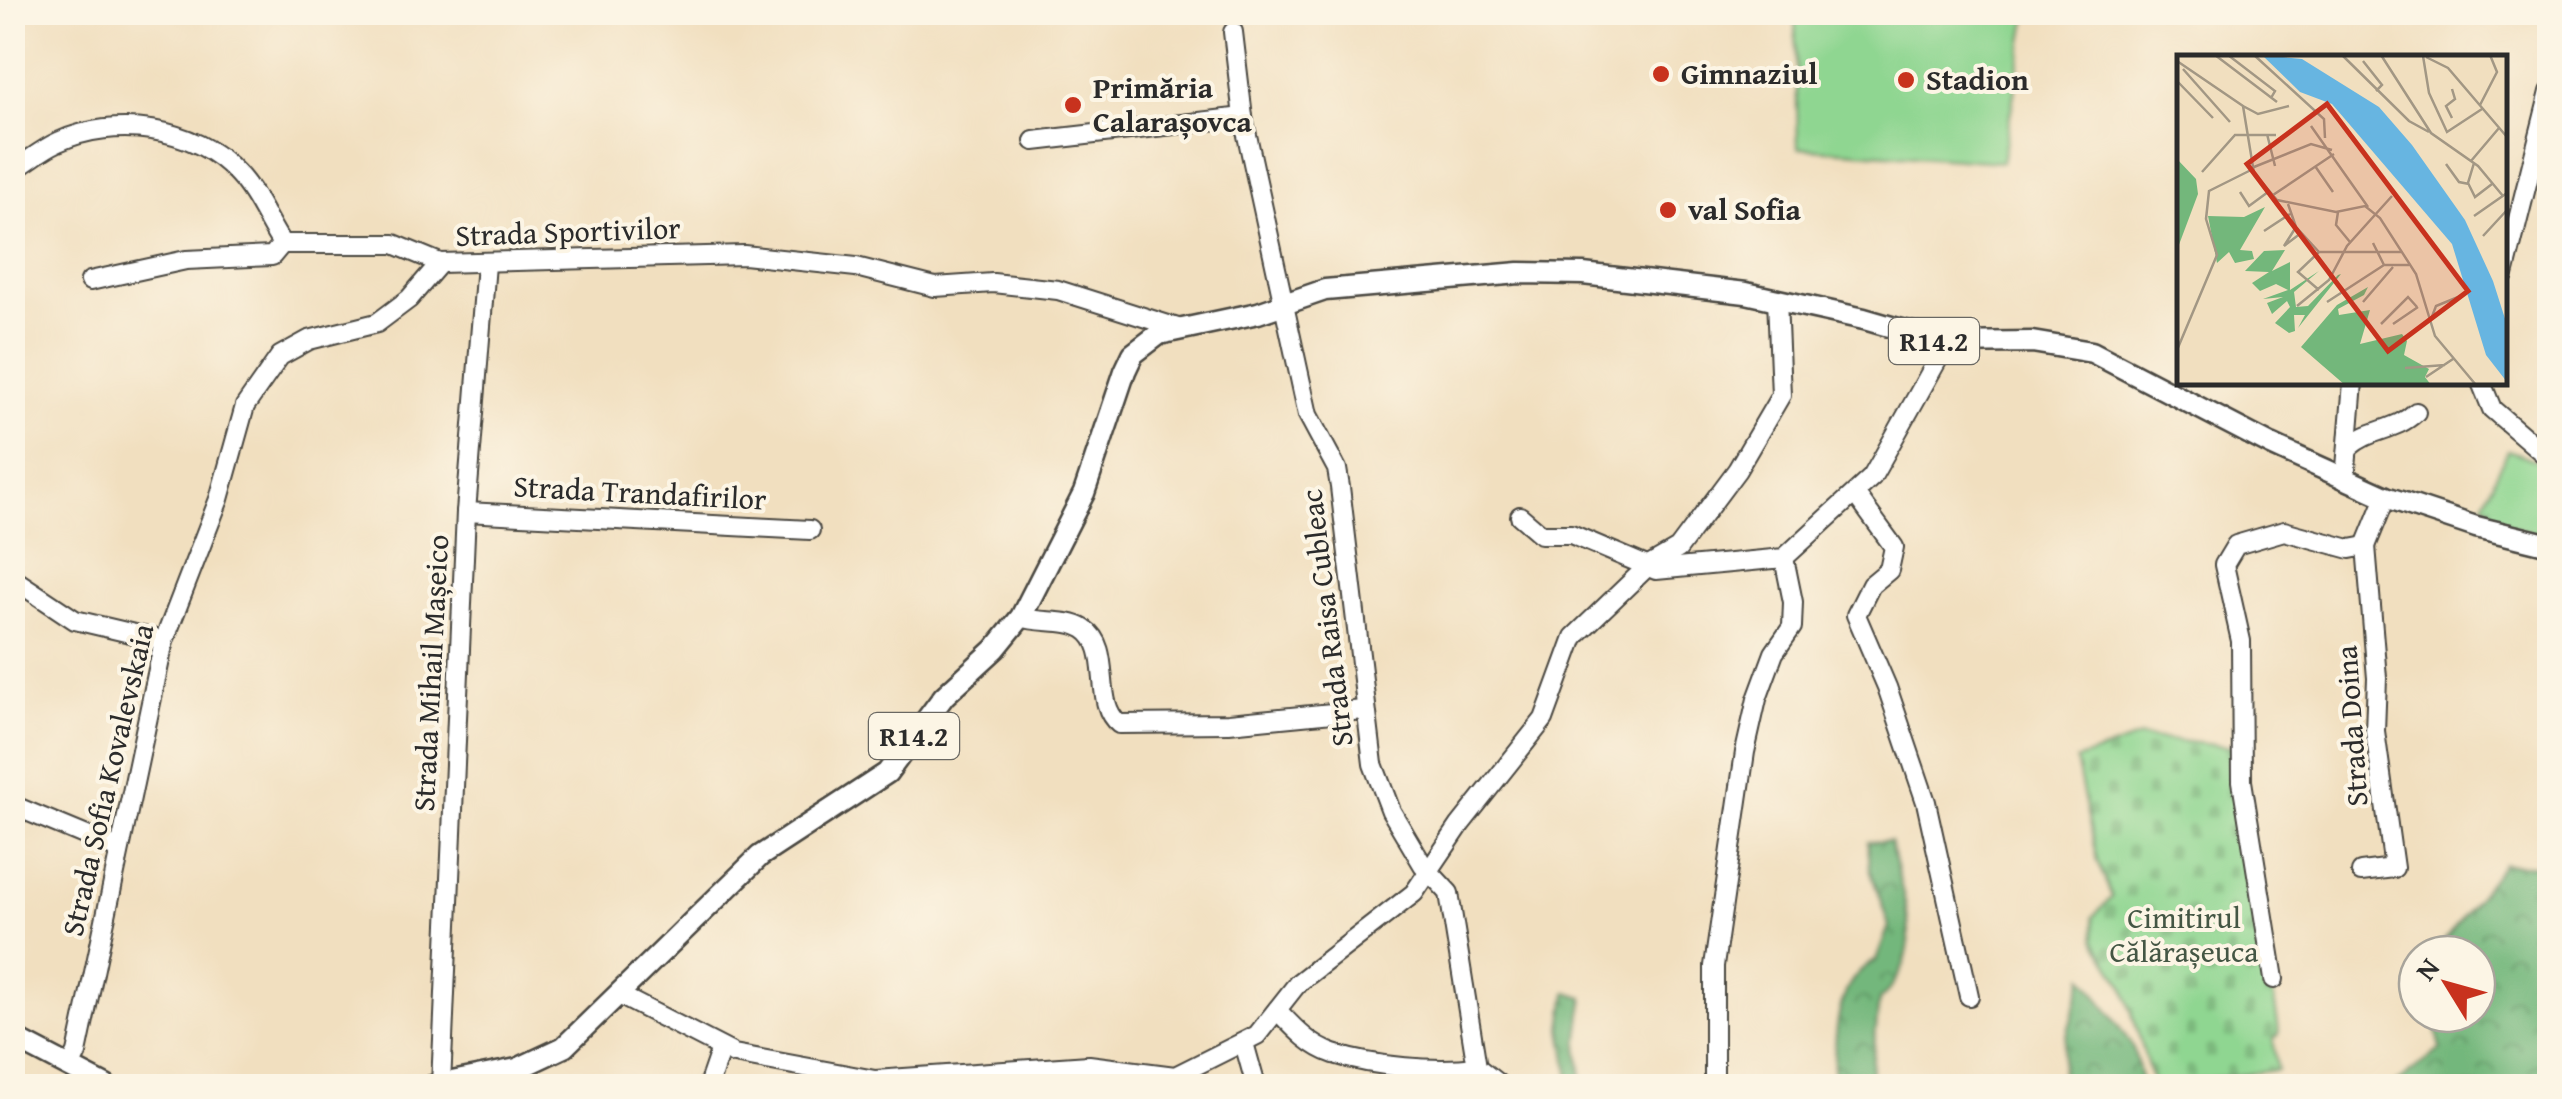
<svg xmlns="http://www.w3.org/2000/svg" width="2562" height="1099" font-family="'Gentium Book Plus',serif">
	<style>
		.green { fill: #8fd691; stroke: #5d805e; stroke-width: 2.5 }
		.forest { fill: url(#forest-crowns); stroke: #4f7153; stroke-width: 2.5 }
		.cemetery { fill: url(#cemetery-stones); stroke: #5d805e; stroke-width: 2.5 }
		.lines { fill: none; stroke-linecap: round; stroke-linejoin: round }
		.minor-casing { stroke: #494641; stroke-width: 22 }
		.major-casing { stroke: #494641; stroke-width: 25 }
		.minor { stroke: #fff; stroke-width: 18 }
		.major { stroke: #fff; stroke-width: 20 }
		.poi-dot { fill: #c8321e; stroke: #fcf5e5; stroke-width: 4 }
		.labels { text-anchor: middle; stroke-width: 8; stroke-linejoin: round; paint-order: stroke }
		.shield { fill: #fcf5e5; stroke: #6a6863; stroke-width: 2.5 }
		.shield-label { font-size: 28px; font-weight: bold; fill: #2b2b2b }
		.poi-label { font-size: 30px; font-weight: bold; fill: #2b2b2b; stroke: #fcf5e5; text-anchor: start }
		.street-label { font-size: 30px; fill: #2b2b2b; stroke: #fcf5e5 }
		.park-label { font-size: 30px; fill: #445644; stroke: #fcf5e5 }
		.inset-road { fill: none; stroke: #a29784; stroke-width: 2.5 }
		.view { fill: #c8321e; fill-opacity: 0.15; stroke: #c8321e; stroke-width: 5 }
		.inset-edge { fill: none; stroke: #2b2b2b; stroke-width: 5 }
	</style>
	<defs>
		<pattern id="forest-crowns" width="20" height="18" patternUnits="userSpaceOnUse" patternTransform="scale(2.5)"><rect width="20" height="18" fill="#73b77b"/><path d="M2 6a3 3 0 1 1 6 0M12 15a3 3 0 1 1 6 0" fill="none" stroke="#5f9565"/></pattern>
		<pattern id="cemetery-stones" width="16" height="16" patternUnits="userSpaceOnUse" patternTransform="scale(2.5)"><rect width="16" height="16" fill="#8fd691"/><path d="M2 7V4a2 2 0 0 1 4 0v3zM10 15v-3a2 2 0 0 1 4 0v3z" fill="#7cb87d"/></pattern>
	</defs>
	<rect width="100%" height="100%" fill="#fcf5e5"/>
	<filter id="ink" filterUnits="userSpaceOnUse"><feTurbulence type="fractalNoise" baseFrequency=".01" numOctaves="2"/><feDisplacementMap in="SourceGraphic" scale="20" xChannelSelector="R" yChannelSelector="G"/><feConvolveMatrix kernelMatrix="1 2 1 2 8 2 1 2 1" color-interpolation-filters="sRGB"/></filter>
	<filter id="wash" filterUnits="userSpaceOnUse"><feTurbulence type="fractalNoise" baseFrequency=".0048" numOctaves="4" result="noise"/><feDisplacementMap in="SourceGraphic" scale="40" xChannelSelector="R" yChannelSelector="G"/><feGaussianBlur stdDeviation="2.25" result="paint"/><feColorMatrix in="noise" values="0 0 0 0 0 0 0 0 0 0 0 0 0 0 0 0 0 1.4 0 .05"/><feComposite in="paint" operator="in"/></filter>
	<g filter="url(#wash)">
		<rect width="100%" height="100%" fill="#f1dfbf"/>
		<!-- green -->
		<g class="green">
			<path d="M1795,13h233l-26,149 -204,-14z"/>
			<path d="M2508,450l41,15v71l-63,-15 5,-14 -8,-3z"/>
		</g>
		<!-- forest -->
		<g class="forest">
			<path d="M1890,841c12,60 41,112 -11,159l-9,86h-37c2,-39 -1,-108 43,-125l13,-35 -19,-57 -2,-27z"/>
			<path d="M2503,864l46,2v220h-157l49,-37 -8,-35h44v-60h-43z"/>
			<path d="M2084,976l49,71 10,39h-84l7,-48z"/>
			<path d="M1567,992l17,5 -6,49 5,40h-12l-9,-58z"/>
		</g>
		<!-- cemetery -->
		<path class="cemetery" d="M2140,737l93,10 45,277 1,10 -6,6 5,30 -124,16 -30,-99 -29,-46 -2,-24 19,-20 -15,-36 -21,-101z"/>
	</g>
	<g filter="url(#ink)">
		<g class="lines">
			<defs>
				<g id="minor">
					<path d="M1233,32l10,85 65,298 29,54 3,18 33,277 18,47 32,54 26,28 28,174 24,19"/>
					<path d="M1034,141l209,-24"/>
					<path d="M12,171c15,-9 30,-22 46,-29 56,-26 136,-16 179,31 19,20 30,48 45,71h112l46,19 304,-8 112,12 79,20 58,-4 65,7 123,39"/>
					<path d="M2504,275l46,-183"/>
					<path d="M90,281l96,-21 86,-4 10,-12"/>
					<path d="M2481,382l11,27 58,50"/>
					<path d="M2349,447c21,-19 46,-15 67,-35"/>
					<path d="M2345,480l8,-98"/>
					<path d="M1856,495l38,52 -5,23 -18,15 -15,30 31,72 39,115 43,194"/>
					<path d="M466,512l344,18"/>
					<path d="M1520,516l21,18h30l85,36 128,-12 88,-81 75,-134"/>
					<path d="M2366,546l20,-49"/>
					<path d="M12,578l63,42 89,21"/>
					<path d="M1021,617c19,7 46,1 63,12 30,19 8,74 35,95l110,-1 134,-13"/>
					<path d="M12,805l106,44"/>
					<path d="M2361,872l33,-4 -19,-137 2,-53 -11,-132"/>
					<path d="M2274,979l-32,-198 -1,-140 -17,-76 12,-20 48,-14 66,18 16,-3"/>
					<path d="M621,996l113,58 141,26 214,-15 86,11 82,-41 41,-52 116,-90 46,-68 84,-106 30,-82 73,-70 31,-18 59,-79 44,-75 -4,-96"/>
					<path d="M1277,1010c17,18 33,36 57,44 41,13 101,18 143,13"/>
					<path d="M1244,1043l12,43"/>
					<path d="M70,1067l7,-14 87,-412 55,-142 26,-93 35,-50 29,-16 68,-17 32,-24 31,-36"/>
					<path d="M441,1085l25,-573 20,-248"/>
					<path d="M708,1086l13,-38"/>
					<path d="M1714,1086v-120l31,-214 12,-53 17,-46 18,-26 1,-25 -9,-44"/>
				</g>
				<g id="major">
					<path d="M12,1037l94,49"/>
					<path d="M432,1086l85,-17 47,-22 196,-191 127,-83 57,-77 51,-47 26,-32 63,-124 41,-122 8,-17 26,-20 99,-21 67,-23 194,-17 64,1 163,19 118,26 83,24 85,-1 60,10 179,93 115,52 90,30 74,18"/>
				</g>
			</defs>
			<!-- minor casing -->
			<use href="#minor" class="minor-casing"/>
			<!-- major casing -->
			<use href="#major" class="major-casing"/>
			<!-- minor -->
			<use href="#minor" class="minor"/>
			<!-- major -->
			<use href="#major" class="major"/>
		</g>
	</g>
	<!-- markers -->
	<g class="poi-dot">
		<circle cx="1661" cy="74" r="10"/>
		<circle cx="1906" cy="80" r="10"/>
		<circle cx="1073" cy="105" r="10"/>
		<circle cx="1668" cy="210" r="10"/>
	</g>
	<g class="labels">
		<!-- shield labels -->
		<g class="shield">
			<rect x="1889" y="318" width="90" height="46" rx="8"/>
			<rect x="869" y="713" width="90" height="46" rx="8"/>
		</g>
		<g class="shield-label">
			<text x="1934" y="351">R14.2</text>
			<text x="914" y="746">R14.2</text>
		</g>
		<!-- poi labels -->
		<g class="poi-label">
			<text x="1681" y="84">Gimnaziul</text>
			<text x="1926" y="90">Stadion</text>
			<text x="1093" y="98">Primăria<tspan x="1093" dy="34">Calarașovca</tspan></text>
			<text x="1688" y="220">val Sofia</text>
		</g>
		<!-- street labels -->
		<g class="street-label">
			<text transform="translate(568 232) rotate(-2)" y="10">Strada Sportivilor</text>
			<text transform="translate(640 493) rotate(3)" y="10">Strada Trandafirilor</text>
			<text transform="translate(1327 618) rotate(-97)" y="10">Strada Raisa Cubleac</text>
			<text transform="translate(431 673) rotate(-87)" y="10">Strada Mihail Mașeico</text>
			<text transform="translate(2352 726) rotate(-94)" y="10">Strada Doina</text>
			<text transform="translate(108 780) rotate(-77)" y="10">Strada Sofia Kovalevskaia</text>
		</g>
		<!-- park labels -->
		<g class="park-label">
			<text x="2184" y="928">Cimitirul<tspan x="2184" dy="34">Călărașeuca</tspan></text>
		</g>
	</g>
	<!-- overview -->
	<g transform="translate(2177 55)">
		<rect width="330" height="330" fill="#f1dfbf"/>
		<path d="M0,104l19,20 2,15 -21,56zM88,152l-25,43 12,1 2,8 -19,4 -6,-11 -12,11 -9,-47 36,1zM108,195l-13,21 18,-9v28l29,-19 -25,21 2,15 12,-1 30,-31 3,-1 -43,54 7,-13h-11l1,16 -6,2 -14,-10 15,-16 -3,-6 -15,13 -5,-11 16,-6 -20,2 25,-9 -12,-6 -16,7 -8,-8 17,-11 -24,-1 19,-20zM191,232l-4,8 -26,14 1,6 31,-5 -10,34 42,-10 5,7 -3,14 25,14 -4,8 6,8h-86l-44,-38 36,-42z" fill="#73b77b"/>
		<path d="M85,0l40,4 77,48 33,38 53,75 28,61 14,44v57l-21,-27 -34,-111 -120,-140 -32,-12z" fill="#67b5e1"/>
		<path class="inset-road" d="M38,0l62,47M51,0l47,36 -4,7M77,0l70,64 1,19M165,0l67,66 20,11M204,0l50,78 47,33 25,30M246,1l6,37 18,39 35,-23M249,2l22,11 59,69M0,6l66,45 11,67 23,27 59,12 29,-6 15,12 36,56 19,62 41,49M186,6l19,24 -6,6M6,14l47,53M0,26l36,37M303,50l17,-33 -7,-17M66,51l15,8 31,-8M275,63l-6,-12 9,-7 -3,-10M134,71l57,81M90,79l8,32M294,106l28,-33M297,108l-6,20 7,14 17,-13M269,109l13,18 10,2M138,111l18,26M77,112l57,-23 21,6M25,117l33,-37h41M63,137l9,14 19,-14M96,140l61,-41M111,149l8,23 23,25h82M161,157l-2,13 14,17M297,161l33,-23M119,172l-12,19 17,-13M87,176l26,-17M306,181l24,-26M196,188l11,22h25M142,197l-21,20 21,18M150,247l57,-37M186,247l30,-35M120,251l32,-26 18,-34 45,-50M253,267l6,-16 27,-11M204,269l27,-27 9,10M216,269l25,-17M0,295l40,-95 -11,-36 3,-28 44,-22M228,313l40,-3M249,322l27,-18"/>
		<path class="view" d="M150,49l141,187 -80,60 -141,-187z"/>
		<rect width="330" height="330" class="inset-edge"/>
	</g>
	<!-- margin -->
	<rect width="2562" height="1099" fill="none" stroke="#fcf5e5" stroke-width="50"/>
	<!-- north arrow -->
	<g transform="translate(2447 984) rotate(307)"><circle r="48" fill="#fcf5e5" stroke="#a8a49b" stroke-width="2.5"/>
	<path d="M0-8L18 38L0 25L-18 38Z" fill="#c8321e"/>
	<text y="-15" font-size="28" font-weight="bold" text-anchor="middle" fill="#2b2b2b">N</text>
	</g>
</svg>
